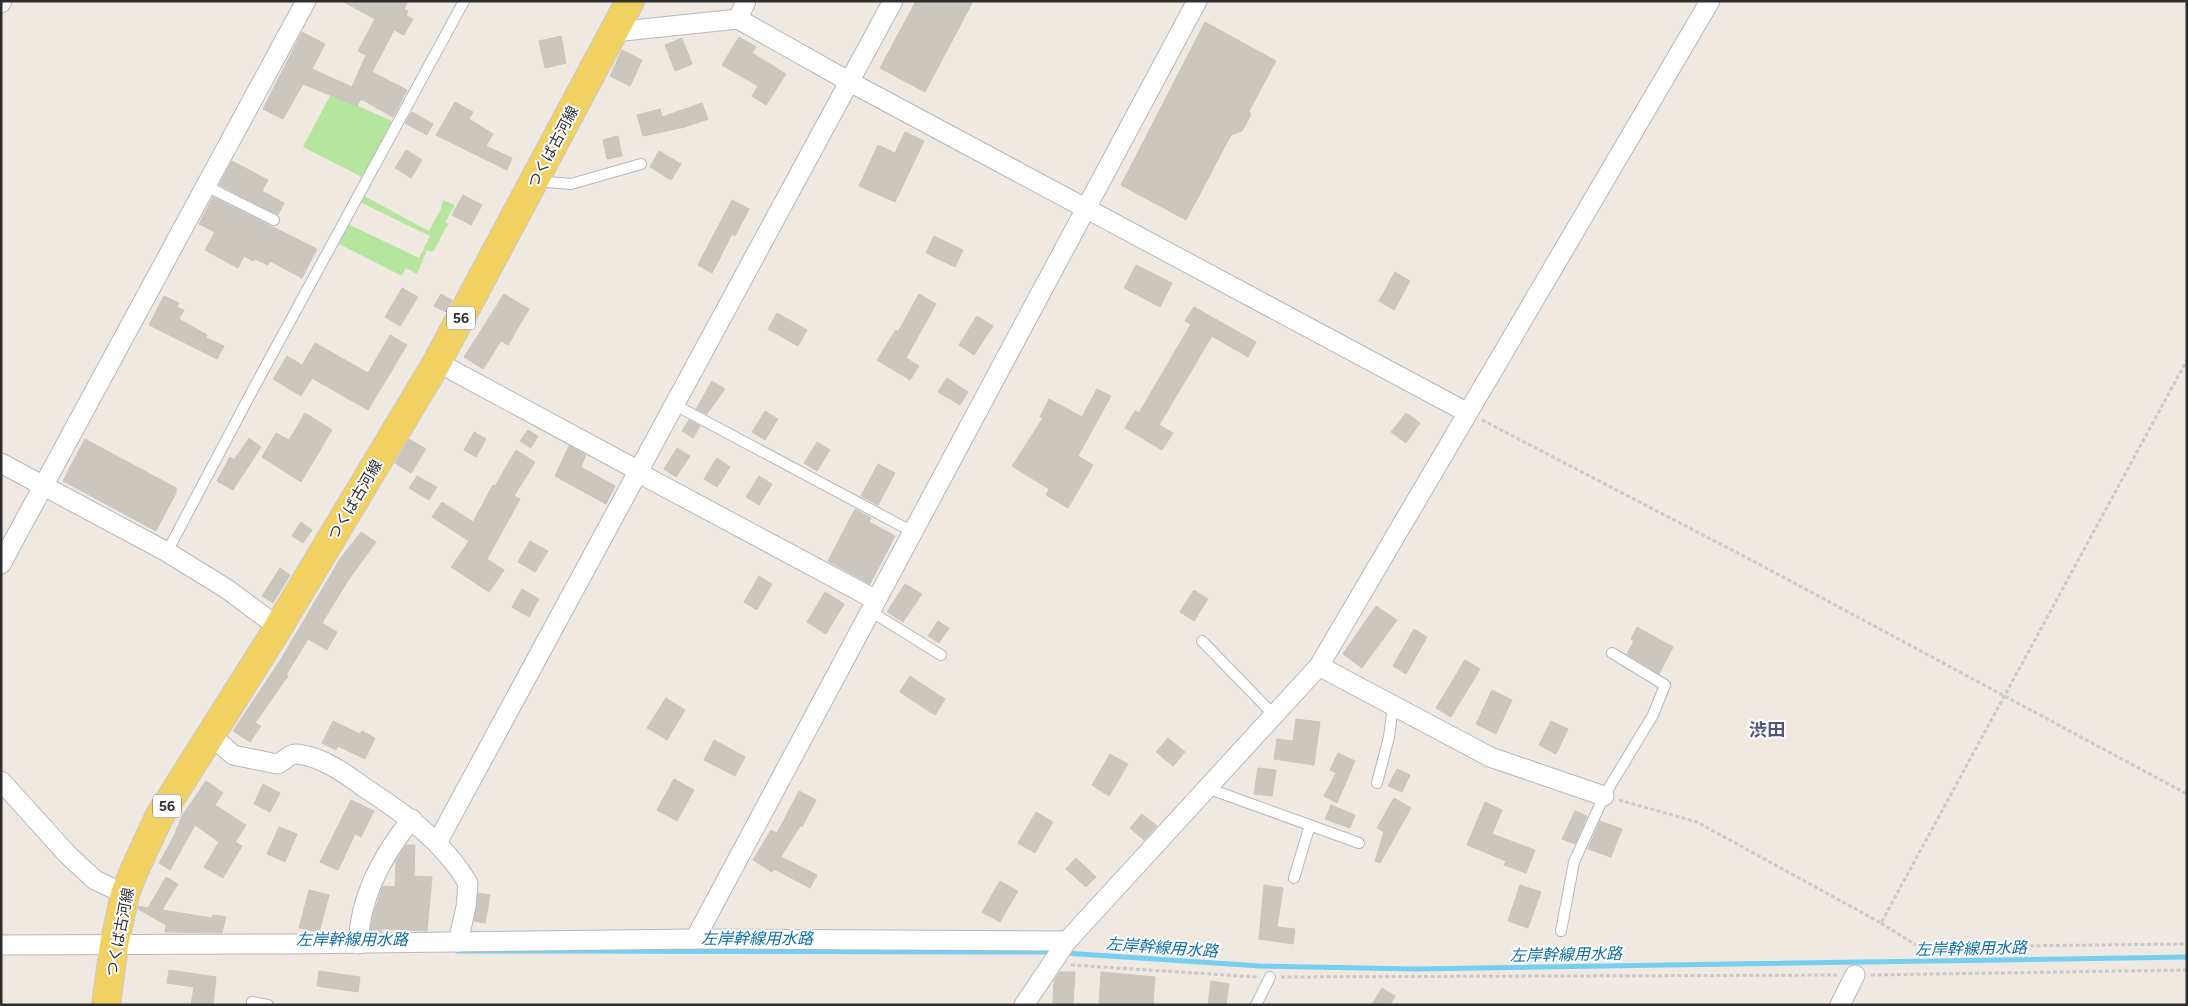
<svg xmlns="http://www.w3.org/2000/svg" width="2188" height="1006" font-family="Figtree,'Noto Sans JP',sans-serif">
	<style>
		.green { fill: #b6e59e }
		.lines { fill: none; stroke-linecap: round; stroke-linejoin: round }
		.stream { stroke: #75cff0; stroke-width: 5 }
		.building { fill: #cbc7bf; stroke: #cbc5ba }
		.service-casing { stroke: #b4b7c1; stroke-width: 12 }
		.minor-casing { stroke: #b4b7c1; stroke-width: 21 }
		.primary-casing { stroke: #c9c9c9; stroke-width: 30 }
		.path { stroke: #c9c9c9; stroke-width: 3; stroke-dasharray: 4 2.5; stroke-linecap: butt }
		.service { stroke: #fff; stroke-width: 10 }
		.minor { stroke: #fff; stroke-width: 19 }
		.primary { stroke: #f2d163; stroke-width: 28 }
		.labels { text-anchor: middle; stroke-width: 4; stroke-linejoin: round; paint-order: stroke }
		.shield { fill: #fff; stroke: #6d6d6d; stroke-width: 1 }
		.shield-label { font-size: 14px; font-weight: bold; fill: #2e2e2e }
		.street-label { font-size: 15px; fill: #2e2e2e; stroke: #fff }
		.water-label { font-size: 16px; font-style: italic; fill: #0d6fa3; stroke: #fff }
		.quarter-label { font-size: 18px; font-weight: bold; fill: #4d5680; stroke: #fff }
	</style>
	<rect width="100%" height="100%" fill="#efe9e1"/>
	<!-- green -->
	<g class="green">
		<path d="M331,94l61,27 -30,56 -59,-30z"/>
		<path d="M364,196l65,35 12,-22 2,-9 12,5 -10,17 3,2 -15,28 -6,-2 -10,24 -11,-6 -4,8 -63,-32 9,-20 71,34 11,-22 -70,-34z"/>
	</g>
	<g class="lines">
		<!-- stream -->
		<g class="stream">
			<path d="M457,951l596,1"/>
			<path d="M1064,953l196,13 155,3 772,-12"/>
		</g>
	</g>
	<!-- building -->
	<g class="building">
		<path d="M342,1h66l-4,8 4,2 -2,4 7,4 -9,16 -10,-5 -22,42 35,18 -14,27 -32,-18 -4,7 -54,-22 -20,35 -20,-10 39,-77 23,12 -13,25 40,18 14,-32 -8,-4 17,-32z"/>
		<path d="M916,1h57l-48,91 -45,-24z"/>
		<path d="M1205,22l71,39 -27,50 2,4 -9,16 -11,4 -45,85 -65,-35z"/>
		<path d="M561,36l5,27 -21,5 -6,-27z"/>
		<path d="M739,37l17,10 -4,6 34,21 -20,31 -14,-9 6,-10 -36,-21z"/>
		<path d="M682,38l10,26 -17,7 -10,-26z"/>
		<path d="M622,50l20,10 -12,26 -20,-10z"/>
		<path d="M455,102l18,10 -4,7 24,15 -7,12 26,12 -5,12 -71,-35z"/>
		<path d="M702,103l6,16 -23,8 -42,9 -6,-21 23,-6 2,8z"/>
		<path d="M412,112l21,12 -6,11 -22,-12z"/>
		<path d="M905,132l19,9 -29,61 -36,-16 19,-41 17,8z"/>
		<path d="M618,136l4,20 -15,3 -4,-19z"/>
		<path d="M406,150l16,10 -11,18 -16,-10z"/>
		<path d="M659,151l22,13 -10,16 -21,-13z"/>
		<path d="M232,161l36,19 -6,11 22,12 -6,12 -59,-30z"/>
		<path d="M463,195l19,10 -11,20 -19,-10z"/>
		<path d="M213,197l104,52 -15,29 -32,-17 -2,4 -13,-6 -2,2 -9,-5 -6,12 -33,-18 10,-18 -16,-8z"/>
		<path d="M732,200l17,9 -14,27 -3,-2 -20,39 -14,-8z"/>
		<path d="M934,236l29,14 -8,17 -29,-14z"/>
		<path d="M1136,265l36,18 -12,24 -36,-19z"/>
		<path d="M1395,272l15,9 -16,29 -15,-9z"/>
		<path d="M402,288l16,9 -18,29 -15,-9z"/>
		<path d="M441,294l11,6 -6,12 -12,-6z"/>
		<path d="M504,294l25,15 -21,36 -7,-4 -18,28 -19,-12z"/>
		<path d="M919,294l17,10 -30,54 13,8 -9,14 -33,-20 19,-30 2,2z"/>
		<path d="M164,296l15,7 -2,4 7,3 -5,9 28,16 -1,3 18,8 -7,13 -68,-34z"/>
		<path d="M1194,307l62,35 -8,15 -36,-21 -53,89 14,8 -11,17 -37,-22 10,-17 4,2 52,-89 -6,-3z"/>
		<path d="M777,313l30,17 -9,16 -30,-17z"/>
		<path d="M977,316l16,10 -19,29 -15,-10z"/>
		<path d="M390,335l17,10 -39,65 -56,-32 -11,18 -28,-17 14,-23 15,9 13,-22 53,30z"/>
		<path d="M947,378l21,14 -8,13 -22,-13z"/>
		<path d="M712,381l13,8 -18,25 -11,-5z"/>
		<path d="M1097,389l14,7 -33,60 15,9 -25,43 -22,-13 3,-6 -37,-23 31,-48 -3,-1 9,-18 33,18z"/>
		<path d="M765,411l13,8 -13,21 -13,-8z"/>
		<path d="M305,413l27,17 -31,52 -39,-25 14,-24 13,7z"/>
		<path d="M1406,413l14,10 -14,20 -15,-11z"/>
		<path d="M689,420l11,6 -7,12 -11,-7z"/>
		<path d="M528,430l10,6 -7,12 -11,-7z"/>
		<path d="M474,432l12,7 -10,18 -12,-7z"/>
		<path d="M249,438l12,9 -28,43 -16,-9 13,-24 4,3z"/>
		<path d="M85,439l91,49v5l-20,38 -93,-50z"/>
		<path d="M409,439l17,10 -15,24 -16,-10z"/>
		<path d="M817,442l13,8 -13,21 -13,-8z"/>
		<path d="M569,446l17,9 -5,12 34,19 -9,18 -51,-28z"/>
		<path d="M677,448l13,8 -14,21 -12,-8z"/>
		<path d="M516,450l19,12 -21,34 6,3 -33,60 17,11 -15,22 -38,-25 18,-26 -37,-24 10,-15 31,20 20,-37 2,1z"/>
		<path d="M717,458l13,9 -13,20 -13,-8z"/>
		<path d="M878,464l17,9 -17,32 -17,-9z"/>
		<path d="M417,476l20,11 -8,13 -20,-12z"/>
		<path d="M759,476l13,8 -13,21 -13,-8z"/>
		<path d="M855,509l16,9 -2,4 26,14 -25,48 -42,-23z"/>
		<path d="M301,522l11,8 -9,13 -11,-7z"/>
		<path d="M361,532l15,10 -29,40 -25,41 15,9 -10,18 -19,-11 -22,36 2,1 -33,47 6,3 -11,16 -17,-11 48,-72 59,-100z"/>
		<path d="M530,541l18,10 -13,21 -17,-10z"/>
		<path d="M280,568l10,7 -17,28 -11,-7z"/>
		<path d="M759,576l13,8 -15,26 -13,-8z"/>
		<path d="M905,584l17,10 -19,28 -16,-10z"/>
		<path d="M522,589l17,10 -10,18 -17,-10z"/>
		<path d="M1194,590l14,9 -14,22 -14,-9z"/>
		<path d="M825,592l19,12 -18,30 -19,-12z"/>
		<path d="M1376,606l21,14 -35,48 -19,-14z"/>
		<path d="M938,621l11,7 -10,15 -11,-7z"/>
		<path d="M1637,627l36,20 -14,27 -32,-20 7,-13 -3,-2z"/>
		<path d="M1414,629l13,8 -21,37 -13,-8z"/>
		<path d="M1465,660l15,9 -29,48 -15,-9z"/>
		<path d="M910,676l35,23 -10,16 -35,-23z"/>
		<path d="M1492,690l20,10 -16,34 -20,-10z"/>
		<path d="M666,698l19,12 -18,30 -20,-12z"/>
		<path d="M1296,719l24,3 -6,43 -40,-6 3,-20 16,2z"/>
		<path d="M333,721l27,13 2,-3 13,7 -10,21 -27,-13 -2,4 -14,-7z"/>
		<path d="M1551,721l17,8 -12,25 -17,-9z"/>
		<path d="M1168,738l17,14 -12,14 -17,-14z"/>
		<path d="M714,740l31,17 -10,19 -31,-16z"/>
		<path d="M1338,753l17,8 -18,42 -13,-7 12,-23 -6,-3z"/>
		<path d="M1110,754l18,10 -19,32 -17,-11z"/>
		<path d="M1258,768l18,2 -4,26 -18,-2z"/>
		<path d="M1397,769l13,6 -8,17 -14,-6z"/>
		<path d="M674,779l20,11 -17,31 -20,-11z"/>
		<path d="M206,781l17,12 -8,12 31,20 -11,17 7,4 -19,32 -19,-11 15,-25 -24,-17 -25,45 -11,-7 14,-25 9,-22z"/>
		<path d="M263,784l17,9 -10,19 -16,-8z"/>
		<path d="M799,791l17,9 -14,27 -2,-1 -19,31 36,18 -7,13 -36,-19 -2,3 -19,-12 18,-30 6,3z"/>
		<path d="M1394,798l17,10 -31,55 -5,-2 9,-29 -7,-4z"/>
		<path d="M351,800l23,11 -13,26 -6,-3 -17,36 -18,-8z"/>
		<path d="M1485,802l17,8 -10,24 43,16 -9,23 -22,-8 2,-4 -39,-16z"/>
		<path d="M1331,805l24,10 -5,13 -25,-9z"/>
		<path d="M1575,811l12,5 -12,28 -13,-5z"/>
		<path d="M1036,812l17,10 -18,31 -17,-10z"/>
		<path d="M1142,814l15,12 -13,14 -14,-12z"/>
		<path d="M1600,821l22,8 -11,28 -23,-8z"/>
		<path d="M279,827l18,7 -12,28 -18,-8z"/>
		<path d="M406,845h9l-1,31 18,1 -5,54 -45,-2 -1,3h-11l4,-20 9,-26 12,1 1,-26z"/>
		<path d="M1076,858l20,19 -10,10 -20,-18z"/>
		<path d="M166,877l12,7 -16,26 50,8 1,-3 13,2 -4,16 -57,-1 1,-7 -28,-16v-3l10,2z"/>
		<path d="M1000,881l18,10 -18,31 -18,-10z"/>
		<path d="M1264,885l19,3 -6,39 18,2 -2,15 -34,-5z"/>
		<path d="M1520,885l21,7 -13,36 -20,-7z"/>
		<path d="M309,890l20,5 -10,37 -20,-4z"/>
		<path d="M478,893l12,2 -5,28 -11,-2z"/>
		<path d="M169,970l47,7 -3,28h-22l3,-18 -27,-4z"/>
		<path d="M319,971l41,6 -2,15 -41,-6z"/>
		<path d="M1060,972h15l-2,32 -20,-1 1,-22z"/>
		<path d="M1101,972l54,5 -2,28h-54z"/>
		<path d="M1211,981l18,3 -3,21h-18z"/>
		<path d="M1382,988l13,8 -5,9h-18z"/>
	</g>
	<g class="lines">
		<defs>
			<g id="service">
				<path d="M536,181l35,3 70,-20"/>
				<path d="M206,186l68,34"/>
				<path d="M675,405l238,127"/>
				<path d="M167,552l83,-157 214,-394"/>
				<path d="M870,611l71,44"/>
				<path d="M1202,641l72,74"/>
				<path d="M1377,783l12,-46 4,-31"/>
				<path d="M1207,788l152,55"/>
				<path d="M1294,878l16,-53"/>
				<path d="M1561,931l13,-69 30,-66 49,-81 12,-30 -53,-32"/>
				<path d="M252,1002l16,3"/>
				<path d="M1256,1005l14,-28"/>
			</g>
			<g id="minor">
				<path d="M1,3l1,-2"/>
				<path d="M738,19l8,-18"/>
				<path d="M614,32l124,-13 112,63 618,331"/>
				<path d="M437,362l202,109 9,7 228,122"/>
				<path d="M1,463l166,89 60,37 51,38"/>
				<path d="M1,564l305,-563"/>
				<path d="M1319,666l171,91 114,39"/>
				<path d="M211,735l22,20 44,9c7,-2 12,-11 20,-10 24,2 49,20 68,34 40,26 78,53 103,95l-2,24 -8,35"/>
				<path d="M1,781l67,74 27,25 30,14"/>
				<path d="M437,843l456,-842"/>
				<path d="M695,939l502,-938"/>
				<path d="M358,944c2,-47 24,-89 54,-125"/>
				<path d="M1,945l289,-1 405,-5 372,2"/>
				<path d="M1024,1005l43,-64 252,-275 391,-665"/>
				<path d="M1840,1005l15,-30"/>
			</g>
			<path id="primary" d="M106,1005l8,-60 11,-51 9,-23 25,-54 114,-181 163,-272 194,-363"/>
		</defs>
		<!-- service casing -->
		<use href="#service" class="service-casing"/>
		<!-- minor casing -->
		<use href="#minor" class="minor-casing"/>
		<!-- primary casing -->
		<use href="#primary" class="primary-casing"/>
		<!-- path -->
		<g class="path">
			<path d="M1482,420l273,142 432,232"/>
			<path d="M1619,800l78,22 184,101 306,-563"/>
			<path d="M1881,923l38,24 268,-3"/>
			<path d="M1071,965l186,12"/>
			<path d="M1871,975l316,-5"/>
			<path d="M1281,977l556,-2"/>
		</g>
		<!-- service -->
		<use href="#service" class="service"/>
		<!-- minor -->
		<use href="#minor" class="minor"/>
		<!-- primary -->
		<use href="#primary" class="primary"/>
	</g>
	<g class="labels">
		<!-- shield labels -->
		<g class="shield">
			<rect x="447" y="306.5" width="28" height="23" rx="4"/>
			<rect x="153" y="794.5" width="28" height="23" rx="4"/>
		</g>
		<g class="shield-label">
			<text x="461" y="323">56</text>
			<text x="167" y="811">56</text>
		</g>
		<!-- street labels -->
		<g class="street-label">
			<text transform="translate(553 147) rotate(-62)" y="5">つくば古河線</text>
			<text transform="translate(355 500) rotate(-59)" y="5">つくば古河線</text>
			<text transform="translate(120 932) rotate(-79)" y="5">つくば古河線</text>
		</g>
		<!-- water labels -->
		<g class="water-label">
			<text x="757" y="944">左岸幹線用水路</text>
			<text x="352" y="945">左岸幹線用水路</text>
			<text transform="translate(1162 947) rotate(4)" y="6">左岸幹線用水路</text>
			<text transform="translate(1971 948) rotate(-1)" y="6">左岸幹線用水路</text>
			<text transform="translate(1566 954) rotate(-1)" y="6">左岸幹線用水路</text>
		</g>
		<!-- quarter labels -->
		<g class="quarter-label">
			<text x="1767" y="736">渋田</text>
		</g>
	</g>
	<!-- border -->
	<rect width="2188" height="1006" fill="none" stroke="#2e2e2e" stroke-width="5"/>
</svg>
